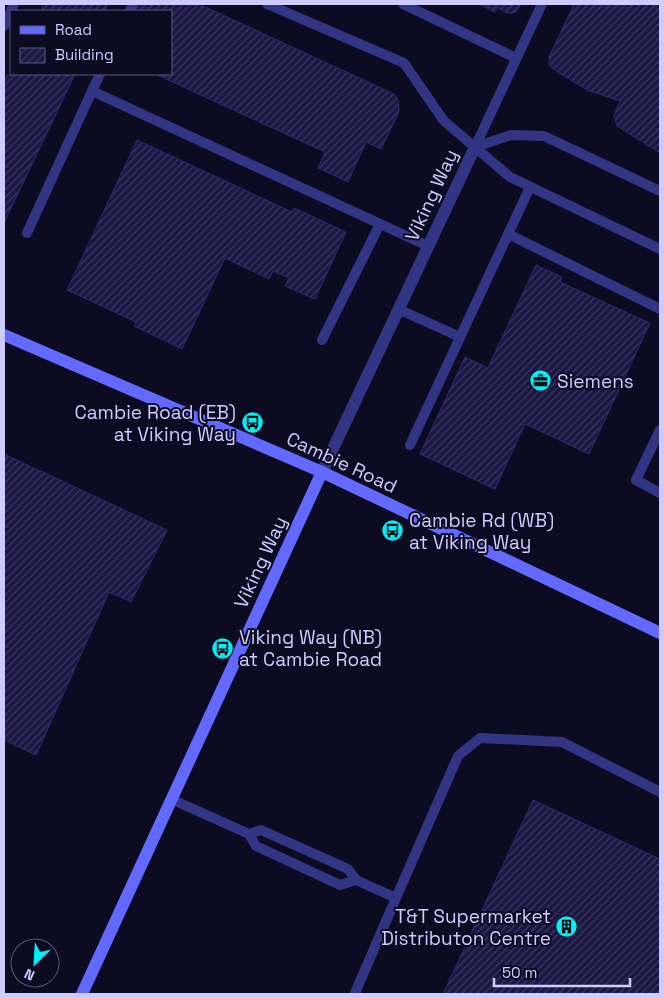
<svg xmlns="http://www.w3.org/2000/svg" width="664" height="998" font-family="'Space Grotesk',sans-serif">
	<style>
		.building { fill: url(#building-hatch); stroke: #302672 }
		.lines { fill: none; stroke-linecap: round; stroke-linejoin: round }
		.lane { stroke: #323584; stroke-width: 10 }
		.street { stroke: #323584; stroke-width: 12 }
		.secondary { stroke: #6269ff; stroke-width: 12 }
		.labels { text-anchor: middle; stroke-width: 4; stroke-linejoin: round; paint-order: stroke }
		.street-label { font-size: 19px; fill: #cecbff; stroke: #0d0b21 }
		.poi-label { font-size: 19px; fill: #cecbff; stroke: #0d0b21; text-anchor: start }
	</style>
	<defs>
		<pattern id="building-hatch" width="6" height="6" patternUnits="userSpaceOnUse" patternTransform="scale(1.25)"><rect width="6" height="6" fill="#1c1644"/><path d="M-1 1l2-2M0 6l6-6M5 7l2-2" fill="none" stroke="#3c3760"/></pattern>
	</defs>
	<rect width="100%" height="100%" fill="#0d0b21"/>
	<!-- building -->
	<g class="building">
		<path d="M41,4h67l-3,7h-64l2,-5z"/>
		<path d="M137,4h62l195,90 4,6 1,12 -18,37 -15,-7 -18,40 -30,-14 7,-16 -170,-78h16v-63h-37z"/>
		<path d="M479,4h42l-5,8 -4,1h-5l-10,-5 -2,4z"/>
		<path d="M574,4h86v149l-43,-27 -3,-11 6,-14 -33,-11 -34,-21 -4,-5v-7z"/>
		<path d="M11,74h64l-71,149v-141l3,-7 3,1z"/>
		<path d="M137,140l155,72 2,-4 52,24 -31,67 -30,-13 4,-8 -16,-7 -4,8 -44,-21 -43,91 -48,-23 2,-4 -69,-32z"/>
		<path d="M536,265l26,12 -2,5 90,41 -61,131 -64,-30 -30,65 -75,-35 45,-97 23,11z"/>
		<path d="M4,454l163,76 -36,72 -22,-10 -73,163 -32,-15z"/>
		<path d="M533,800l127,59v135h-217z"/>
	</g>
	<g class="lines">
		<!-- lane -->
		<g class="lane">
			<path d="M267,4l137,59 40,58 66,56 150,72"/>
			<path d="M403,4l113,54"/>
			<path d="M130,11l3,-7"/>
			<path d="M4,26l10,-22"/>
			<path d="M100,74l-8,17 336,155"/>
			<path d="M475,147l36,-12 33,1 116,55"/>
			<path d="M475,147l67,-143"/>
			<path d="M27,233l65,-142"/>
			<path d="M508,234l152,75"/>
			<path d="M398,309l62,28"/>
			<path d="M322,340l58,-116"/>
			<path d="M660,430l-24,50 24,13"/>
			<path d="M410,445l120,-258"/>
			<path d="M171,799l78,35 7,12 84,39 16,-5 -8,-11 -87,-39 -12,4"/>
			<path d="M396,898l62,-142 22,-18 82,4 98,50"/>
			<path d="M355,993l41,-95 -40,-18"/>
		</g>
		<!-- street -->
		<path class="street" d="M322,472l153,-325"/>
		<!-- secondary -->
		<g class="secondary">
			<path d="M4,335l318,137 338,161"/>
			<path d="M82,994l240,-522"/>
		</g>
	</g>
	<!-- icons -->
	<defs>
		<symbol id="office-disc" viewBox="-11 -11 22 22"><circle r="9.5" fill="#00eff6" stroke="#0d0b21"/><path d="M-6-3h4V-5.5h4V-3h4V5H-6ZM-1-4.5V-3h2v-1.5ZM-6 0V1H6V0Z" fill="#111"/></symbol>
		<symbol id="bus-disc" viewBox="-11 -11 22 22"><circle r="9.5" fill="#00eff6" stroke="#0d0b21"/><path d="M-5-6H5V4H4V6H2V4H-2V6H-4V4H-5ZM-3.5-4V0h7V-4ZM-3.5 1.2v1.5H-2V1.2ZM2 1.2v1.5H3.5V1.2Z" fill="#111"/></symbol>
		<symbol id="building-disc" viewBox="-11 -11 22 22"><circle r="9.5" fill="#00eff6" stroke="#0d0b21"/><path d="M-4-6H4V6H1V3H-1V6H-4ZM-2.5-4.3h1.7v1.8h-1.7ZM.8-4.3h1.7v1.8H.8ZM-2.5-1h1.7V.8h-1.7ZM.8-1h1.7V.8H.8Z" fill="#111"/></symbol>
	</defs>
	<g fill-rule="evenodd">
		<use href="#office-disc" x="528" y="368" width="25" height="25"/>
		<use href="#bus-disc" x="240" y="410" width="25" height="25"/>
		<use href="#bus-disc" x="380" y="518" width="25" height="25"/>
		<use href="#bus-disc" x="210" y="636" width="25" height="25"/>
		<use href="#building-disc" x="554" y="914" width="25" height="25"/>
	</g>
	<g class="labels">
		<!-- street labels -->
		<g class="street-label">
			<text transform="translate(431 195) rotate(-65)" y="7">Viking Way</text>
			<text transform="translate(342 462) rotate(25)" y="7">Cambie Road</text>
			<text transform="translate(260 562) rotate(-65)" y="7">Viking Way</text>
		</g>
		<!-- poi labels -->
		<g class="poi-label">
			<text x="557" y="388">Siemens</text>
			<text x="236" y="419" text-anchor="end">Cambie Road (EB)<tspan x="236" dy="22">at Viking Way</tspan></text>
			<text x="409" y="527">Cambie Rd (WB)<tspan x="409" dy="22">at Viking Way</tspan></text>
			<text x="239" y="644">Viking Way (NB)<tspan x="239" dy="22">at Cambie Road</tspan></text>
			<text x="551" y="923" text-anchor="end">T&amp;T Supermarket<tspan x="551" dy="22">Distributon Centre</tspan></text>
		</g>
	</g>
	<!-- border -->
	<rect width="664" height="998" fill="none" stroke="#cecbff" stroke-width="10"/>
	<!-- legend -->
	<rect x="10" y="10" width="162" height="65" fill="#0d0b21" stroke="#5a587a"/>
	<rect x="20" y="26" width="25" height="8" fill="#6269ff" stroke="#5a587a"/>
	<text x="55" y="35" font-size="15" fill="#cecbff">Road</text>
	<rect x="20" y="48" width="25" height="15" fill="url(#building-hatch)" stroke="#5a587a"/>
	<text x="55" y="60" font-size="15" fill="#cecbff">Building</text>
	<!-- north arrow -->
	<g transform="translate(35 963) rotate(205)"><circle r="24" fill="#0d0b21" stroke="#5a587a"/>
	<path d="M0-4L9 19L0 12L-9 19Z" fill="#00eff6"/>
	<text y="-8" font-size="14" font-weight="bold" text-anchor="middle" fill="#cecbff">N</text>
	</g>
	<!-- scale -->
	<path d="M494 978v8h136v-8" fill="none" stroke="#cecbff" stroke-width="2.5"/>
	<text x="502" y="978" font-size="15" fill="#cecbff" stroke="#0d0b21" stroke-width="4" paint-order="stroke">50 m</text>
</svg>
